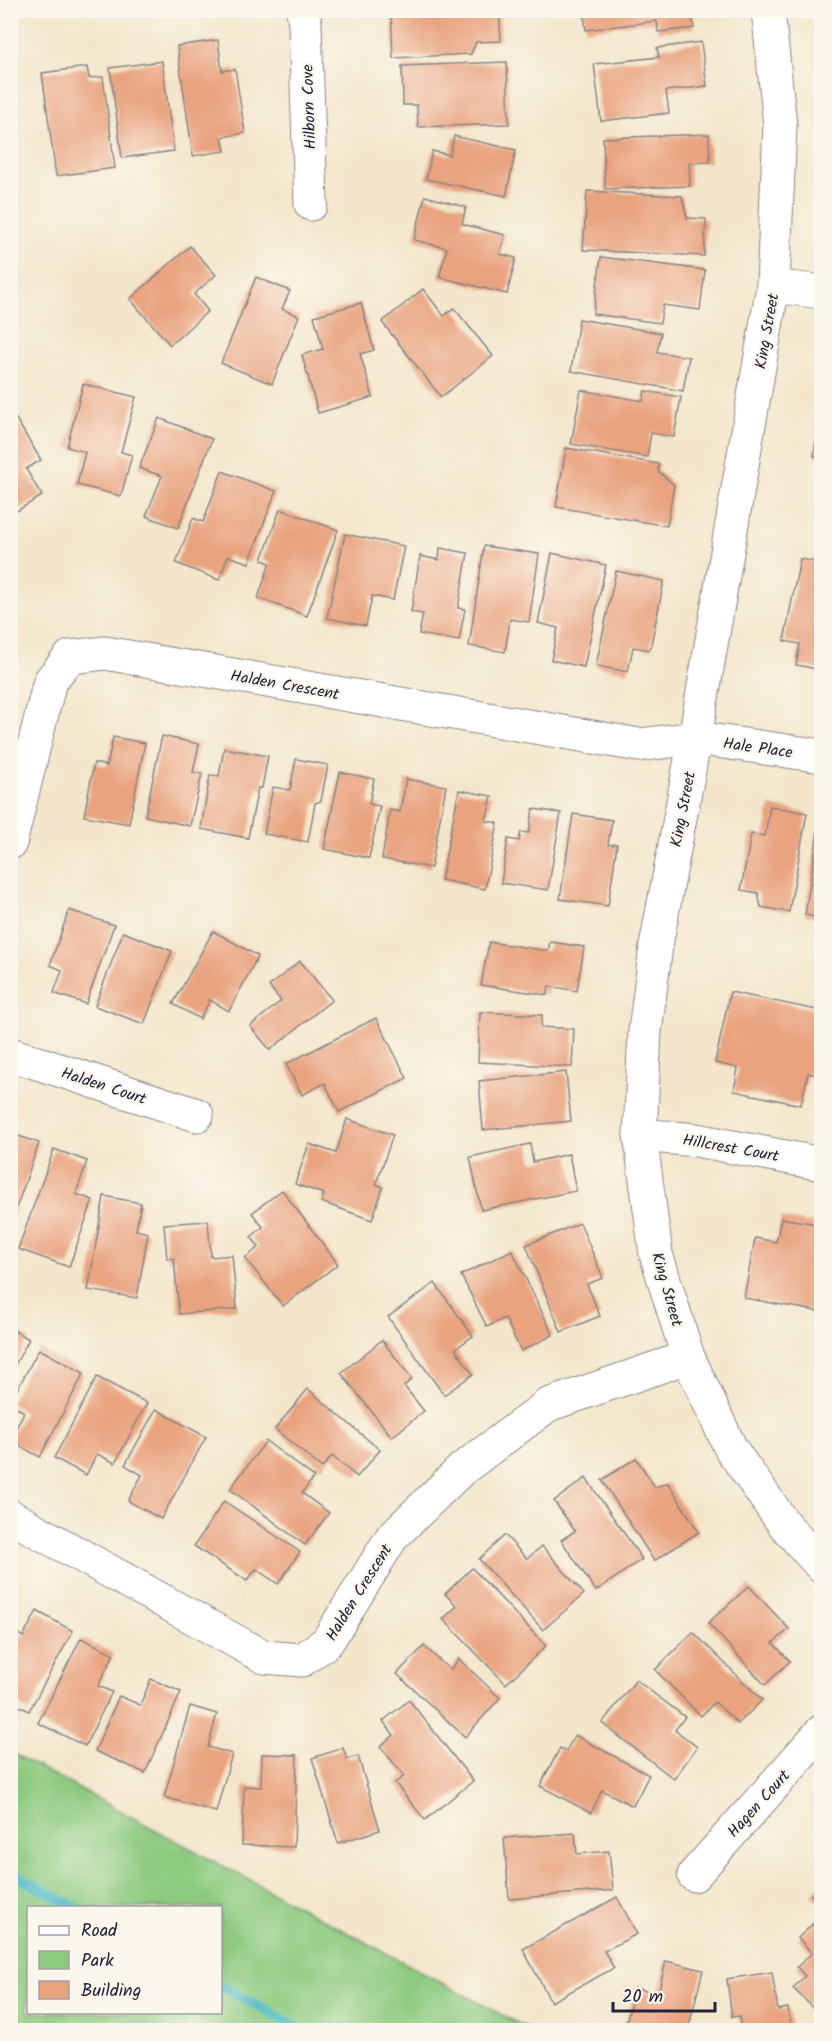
<svg xmlns="http://www.w3.org/2000/svg" width="832" height="2041" font-family="Kalam,sans-serif">
	<style>
		.green { fill: #8dca80; stroke: #58765e; stroke-width: 1.5; fill-rule: evenodd }
		.lines { fill: none; stroke-linecap: round; stroke-linejoin: round }
		.stream { stroke: #4bb9c5; stroke-width: 10 }
		.building { fill: #e9a37f }
		.minor-casing { stroke: #8a8483; stroke-width: 35 }
		.tertiary-casing { stroke: #8a8483; stroke-width: 35 }
		.minor { stroke: #fff; stroke-width: 33 }
		.tertiary { stroke: #fff; stroke-width: 33 }
		.labels { text-anchor: middle; stroke-width: 5; stroke-linejoin: round; paint-order: stroke }
		.street-label { font-size: 16px; fill: #22223b; stroke: #fbf7ec }
	</style>
	<rect width="100%" height="100%" fill="#fbf7ec"/>
	<filter id="ink" filterUnits="userSpaceOnUse"><feTurbulence type="fractalNoise" baseFrequency=".0167" numOctaves="2"/><feDisplacementMap in="SourceGraphic" scale="12" xChannelSelector="R" yChannelSelector="G"/><feConvolveMatrix kernelMatrix="1 2 1 2 8 2 1 2 1" color-interpolation-filters="sRGB"/></filter>
	<filter id="wash" filterUnits="userSpaceOnUse"><feTurbulence type="fractalNoise" baseFrequency=".008" numOctaves="4" result="noise"/><feDisplacementMap in="SourceGraphic" scale="24" xChannelSelector="R" yChannelSelector="G"/><feGaussianBlur stdDeviation="1.35" result="paint"/><feColorMatrix in="noise" values="0 0 0 0 0 0 0 0 0 0 0 0 0 0 0 0 0 1.4 0 .05"/><feComposite in="paint" operator="in"/></filter>
	<g filter="url(#wash)">
		<rect width="100%" height="100%" fill="#f3e6cb"/>
		<!-- green -->
		<path class="green" d="M10,1752l520,278h-519zM28,1908h192v104h-192z"/>
		<g class="lines">
			<!-- stream -->
			<g class="stream">
				<path d="M10,1872l66,36"/>
				<path d="M220,1986l83,44"/>
			</g>
		</g>
		<g id="blocks">
			<!-- building -->
			<g class="building">
				<path d="M391,10h108l2,31 -25,1 -5,12 -78,4z"/>
				<path d="M583,10h109l2,18 -36,4 -1,-11 -71,9z"/>
				<path d="M218,40l4,31 13,-2 10,64 -23,4 3,14 -32,5 -16,-110z"/>
				<path d="M701,42l6,44 -41,5 3,22 -68,8 -7,-57 65,-7 -2,-9z"/>
				<path d="M162,61l12,90 -52,7 -12,-90z"/>
				<path d="M507,62l2,62 -91,3 -1,-22h-14l-1,-39z"/>
				<path d="M87,67l2,11 14,-1 12,91 -59,8 -14,-103z"/>
				<path d="M709,134l1,28 -21,1 1,23 -85,3 -2,-51z"/>
				<path d="M454,136l62,14 -10,46 -80,-17 6,-28 18,4z"/>
				<path d="M587,191l95,5 5,22 19,1 -2,37 -121,-6z"/>
				<path d="M425,196l41,11 -4,17 43,11 -5,19 16,4 -9,36 -68,-17 8,-29 -33,-8z"/>
				<path d="M190,246l26,29 -22,19 14,17 -38,34 -40,-46z"/>
				<path d="M10,254l8,8 -8,8z"/>
				<path d="M601,257l104,13 -5,40 -37,-5 -3,18 -67,-9z"/>
				<path d="M256,277l34,14 -8,18 17,7 -27,68 -51,-21z"/>
				<path d="M423,289l21,27 10,-8 39,48 -52,41 -59,-75z"/>
				<path d="M361,303l13,47 -14,4 13,43 -55,16 -16,-58 21,-6 -9,-33z"/>
				<path d="M579,319l82,14 -4,19 32,5 -6,34 -112,-20z"/>
				<path d="M83,384l53,13 -15,55 11,3 -11,41 -44,-11 8,-33 -18,-5z"/>
				<path d="M581,390l62,11 2,-10 36,6 -7,40 -23,-4 -4,24 -76,-13z"/>
				<path d="M10,409l31,51 -15,9 16,27 -32,19z"/>
				<path d="M820,413h2v44l-8,-1z"/>
				<path d="M159,418l53,21 -34,89 -32,-12 16,-40 -23,-8z"/>
				<path d="M566,448l93,16 -1,7 16,14 -7,41 -111,-19z"/>
				<path d="M222,471l54,20 -27,72 -21,-7 -9,24 -43,-17 17,-45 10,4z"/>
				<path d="M280,509l58,21 -31,86 -49,-18 12,-35 -8,-3z"/>
				<path d="M345,534l59,12 -11,54 -21,-4 -6,30 -39,-8z"/>
				<path d="M484,546l55,8 -10,68 -19,-3 -5,33 -36,-6z"/>
				<path d="M440,548l28,5 -10,55 7,1 -6,32 -40,-7 4,-20 -12,-2 9,-56 19,4z"/>
				<path d="M552,553l54,12 -22,102 -33,-7 7,-32 -20,-5z"/>
				<path d="M800,559l22,4v107l-26,-5 4,-21 -16,-3z"/>
				<path d="M616,571l48,10 -14,69 -17,-3 -5,25 -32,-6z"/>
				<path d="M162,736l37,8 -6,28 9,2 -12,52 -45,-10z"/>
				<path d="M113,737l32,6 -16,81 -45,-8 10,-53 13,3z"/>
				<path d="M224,748l44,8 -6,32h-4l-10,50 -47,-9 9,-54 9,1z"/>
				<path d="M296,759l32,6 -7,36 -6,2 -7,39 -44,-8 9,-47 17,3z"/>
				<path d="M340,772l34,7 -5,25 11,2 -11,52 -45,-9z"/>
				<path d="M406,779l40,7 -15,82 -49,-9 8,-49 10,2z"/>
				<path d="M459,790l33,6 -6,25 12,2 -13,66 -44,-9z"/>
				<path d="M770,806l37,7 -18,99 -28,-5 -3,-14 -17,-3 10,-56 14,2z"/>
				<path d="M533,809l28,4 -13,77 -47,-7 7,-44 11,2 2,-9 8,1z"/>
				<path d="M573,814l39,6 -4,25 9,-1 -9,62 -48,-7z"/>
				<path d="M820,819h2v99l-17,-3z"/>
				<path d="M69,910l45,15 -28,79 -32,-11 8,-23 -12,-5z"/>
				<path d="M213,931l45,25 -29,55 -19,-11 -10,19 -27,-15z"/>
				<path d="M123,932l49,19 -28,73 -49,-18z"/>
				<path d="M489,942l59,9 2,-9 34,5 -7,44 -28,-5 -2,9 -66,-10z"/>
				<path d="M300,961l32,39 -62,50 -20,-24 31,-25 -12,-15z"/>
				<path d="M730,992l92,19v65l-14,-3 -7,32 -67,-14 4,-23 -23,-5z"/>
				<path d="M480,1012l62,3 -1,12 33,2 -2,38 -94,-5z"/>
				<path d="M376,1018l31,60 -68,34 -14,-29 -23,12 -16,-31z"/>
				<path d="M566,1072l5,49 -88,9 -4,-49z"/>
				<path d="M347,1119l46,16 -17,49 7,3 -11,33 -51,-18 3,-8 -29,-10 14,-40 27,9z"/>
				<path d="M10,1133l29,10 -28,80h-1z"/>
				<path d="M530,1144l3,18 36,-8 7,37 -95,19 -11,-53z"/>
				<path d="M54,1149l33,12 -11,33 17,6 -24,67 -51,-18z"/>
				<path d="M282,1190l56,74 -55,42 -38,-48 14,-11 -8,-10 12,-10 -11,-14z"/>
				<path d="M104,1196l37,7 -5,27 12,3 -11,65 -49,-8z"/>
				<path d="M781,1218l41,7v87l-78,-14 11,-60 21,4z"/>
				<path d="M208,1221l3,36 21,-2 5,54 -58,5 -5,-56 -7,1 -3,-35z"/>
				<path d="M580,1223l23,55 -16,6 13,32 -39,16 -35,-87z"/>
				<path d="M512,1250l41,85 -32,16 -16,-33 -18,9 -26,-52z"/>
				<path d="M435,1283l38,53 -18,13 18,25 -29,21 -56,-78z"/>
				<path d="M10,1328l19,11 -19,35z"/>
				<path d="M382,1340l30,39 -8,7 20,25 -32,26 -51,-64z"/>
				<path d="M39,1349l45,24 -44,84 -30,-16 14,-29 -14,-9z"/>
				<path d="M97,1377l50,26 -32,60 -18,-9 -11,21 -32,-17z"/>
				<path d="M308,1389l72,61 -23,27 -25,-21 -10,12 -47,-39z"/>
				<path d="M156,1409l50,28 -45,82 -33,-18 14,-26 -17,-10z"/>
				<path d="M266,1441l48,36 -12,16 27,20 -24,32 -75,-56z"/>
				<path d="M636,1458l19,29 13,-4 31,49 -45,29 -52,-81z"/>
				<path d="M586,1478l56,81 -46,32 -35,-51 14,-9 -21,-30z"/>
				<path d="M224,1501l76,51 -22,32 -22,-15 -9,12 -53,-35z"/>
				<path d="M505,1535l22,24 15,-13 42,48 -41,36 -64,-71z"/>
				<path d="M472,1568l74,78 -40,38 -63,-65 14,-13 -12,-12z"/>
				<path d="M749,1586l40,43 -16,14 17,18 -25,24 -57,-62z"/>
				<path d="M37,1611l36,20 -44,80 -19,-10v-61l5,-8 8,5z"/>
				<path d="M693,1632l69,68 -24,24 -23,-22 -14,14 -46,-46z"/>
				<path d="M81,1638l33,16 -16,32 14,6 -27,54 -47,-23z"/>
				<path d="M424,1646l26,24 9,-11 41,39 -35,39 -68,-63z"/>
				<path d="M151,1679l30,13 -36,81 -50,-22 24,-55 21,9z"/>
				<path d="M636,1680l49,37 -10,13 22,17 -23,32 -72,-56z"/>
				<path d="M409,1700l64,81 -48,39 -30,-37 9,-7 -24,-30 14,-11 -11,-14z"/>
				<path d="M190,1706l27,8 -9,33 24,7 -16,58 -52,-15z"/>
				<path d="M575,1735l74,40 -16,31 -31,-16 -11,23 -51,-27 20,-38 6,3z"/>
				<path d="M343,1748l4,11 11,-3 22,74 -42,13 -26,-85z"/>
				<path d="M262,1754l35,1 -3,92 -52,-2 2,-59 17,1z"/>
				<path d="M575,1833l2,21 32,-3 4,39 -104,9 -5,-61z"/>
				<path d="M822,1883v21l-11,-9z"/>
				<path d="M617,1897l20,37 -33,17 10,17 -63,34 -28,-53z"/>
				<path d="M822,1915v102l-29,-29 12,-12 -8,-9 15,-14 -14,-15z"/>
				<path d="M666,1961l37,9 -15,60h-64l11,-42 23,6z"/>
				<path d="M772,1972l6,38 10,-2 4,22h-51l-2,-14 -7,1 -5,-38z"/>
			</g>
		</g>
	</g>
	<g filter="url(#ink)">
		<use href="#blocks" fill-opacity="0" stroke="#8a8483" stroke-width="1.5"/>
		<g class="lines">
			<defs>
				<g id="minor">
					<path d="M303,10l2,14 6,180"/>
					<path d="M773,286l49,6"/>
					<path d="M10,843l40,-162 20,-24 35,-4 534,92 56,-7 127,18"/>
					<path d="M10,1054l187,61"/>
					<path d="M640,1135l56,5 126,24"/>
					<path d="M10,1516l254,141 38,3 25,-18 65,-105 69,-67 87,-65 140,-48"/>
					<path d="M694,1875l128,-144"/>
				</g>
				<path id="tertiary" d="M768,10l12,115 -7,161 -78,452 -39,208 -11,85 -5,104 16,119 32,103 43,92 53,75 38,43"/>
			</defs>
			<!-- minor casing -->
			<use href="#minor" class="minor-casing"/>
			<!-- tertiary casing -->
			<use href="#tertiary" class="tertiary-casing"/>
			<!-- minor -->
			<use href="#minor" class="minor"/>
			<!-- tertiary -->
			<use href="#tertiary" class="tertiary"/>
		</g>
	</g>
	<g class="labels">
		<!-- street labels -->
		<g class="street-label">
			<text transform="translate(308 107) rotate(-92)" y="6">Hilborn Cove</text>
			<text transform="translate(766 331) rotate(-80)" y="6">King Street</text>
			<text transform="translate(285 684) rotate(10)" y="6">Halden Crescent</text>
			<text transform="translate(758 747) rotate(8)" y="6">Hale Place</text>
			<text transform="translate(682 809) rotate(-79)" y="6">King Street</text>
			<text transform="translate(104 1085) rotate(18)" y="6">Halden Court</text>
			<text transform="translate(731 1147) rotate(10)" y="6">Hillcrest Court</text>
			<text transform="translate(668 1289) rotate(74)" y="6">King Street</text>
			<text transform="translate(358 1592) rotate(-58)" y="6">Halden Crescent</text>
			<text transform="translate(758 1803) rotate(-48)" y="6">Hagen Court</text>
		</g>
	</g>
	<!-- margin -->
	<rect width="832" height="2041" fill="none" stroke="#fbf7ec" stroke-width="36"/>
	<!-- legend -->
	<rect x="27" y="1906" width="195" height="108" fill="#fbf7ec" stroke="#a4a2a5" stroke-width="1.5"/>
	<rect x="39" y="1926" width="30" height="9" fill="#ffffff" stroke="#a4a2a5" stroke-width="1.5"/>
	<text x="81" y="1936" font-size="18" fill="#22223b">Road</text>
	<rect x="39" y="1951" width="30" height="18" fill="#8dca80" stroke="#a4a2a5" stroke-width="1.5"/>
	<text x="81" y="1966" font-size="18" fill="#22223b">Park</text>
	<rect x="39" y="1981" width="30" height="18" fill="#e9a37f" stroke="#a4a2a5" stroke-width="1.5"/>
	<text x="81" y="1996" font-size="18" fill="#22223b">Building</text>
	<!-- scale -->
	<path d="M613 2002v9h102v-9" fill="none" stroke="#22223b" stroke-width="3"/>
	<text x="622" y="2002" font-size="18" fill="#22223b" stroke="#fbf7ec" stroke-width="4.5" paint-order="stroke">20 m</text>
</svg>
